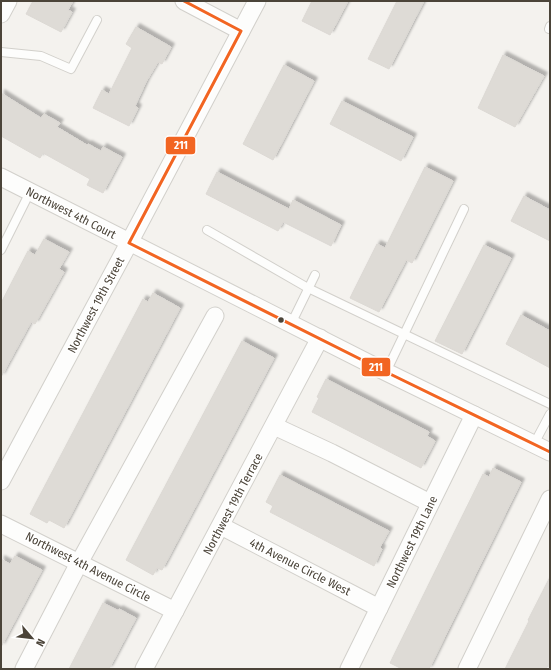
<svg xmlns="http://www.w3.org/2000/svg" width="551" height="670" font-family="'Fira Sans Condensed',sans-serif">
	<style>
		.building { fill: #dedbd6; stroke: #dcd9d4; filter: url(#shadow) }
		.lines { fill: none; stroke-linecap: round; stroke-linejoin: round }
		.lane-casing { stroke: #d2d0cb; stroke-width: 10 }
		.street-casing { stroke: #d2d0cb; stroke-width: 19 }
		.lane { stroke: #fdfdfc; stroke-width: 8 }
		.street { stroke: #fdfdfc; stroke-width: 17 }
		.bus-1-casing { stroke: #fff; stroke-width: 6 }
		.bus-1 { stroke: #f26522; stroke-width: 3 }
		.bus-dot { fill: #4b4439; stroke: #fff; stroke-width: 1.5 }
		.labels { text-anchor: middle; stroke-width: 3; stroke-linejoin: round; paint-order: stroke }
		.street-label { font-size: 12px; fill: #4b4439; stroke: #fff }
		.line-badge { stroke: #fff; stroke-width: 1.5 }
		.badge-label { font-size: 11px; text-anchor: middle; font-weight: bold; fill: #fff }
	</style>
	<defs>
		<filter id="shadow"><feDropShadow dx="3.5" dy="-3.5" stdDeviation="1" flood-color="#0004"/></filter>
	</defs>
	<rect width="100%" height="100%" fill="#f4f2ee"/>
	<!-- building -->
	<g class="building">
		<path d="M33,1h40l-5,9 4,2 -11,20 -35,-18z"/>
		<path d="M312,1h36l-18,34 -28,-14z"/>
		<path d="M397,1h27l-35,68 -21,-10z"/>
		<path d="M136,27l35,20 -9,17 -4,-2 -12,20 -11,24 3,2 -9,18 -36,-18 9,-18 7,4 23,-46 -6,-4z"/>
		<path d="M503,55l41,21 -29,51 -37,-19z"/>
		<path d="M284,65l30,16 -41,79 -30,-16z"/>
		<path d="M1,93l40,25 3,-4 16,9 -3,4 30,18 1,-1 13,7 2,-4 19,10 -19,36 -16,-8 3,-6 -47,-26 -3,5 -39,-22z"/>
		<path d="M342,101l71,36 -12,24 -71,-37z"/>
		<path d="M425,167l28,14 -41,82 -6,-3 -27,52 -29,-14 27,-54 8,4z"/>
		<path d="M217,172l72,37 4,-9 48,25 -10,21 -48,-24 -5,9 -72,-37z"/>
		<path d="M524,196l26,14v31l-39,-20z"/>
		<path d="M44,239l25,13 -10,17 5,3 -29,52 -4,-2 -30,55v-74l27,-52 7,4z"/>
		<path d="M484,245l27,13 -49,96 -27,-13z"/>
		<path d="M153,293l27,15 -116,220 -15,-8 -2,3 -17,-9 113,-215 5,3z"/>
		<path d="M521,315l29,16v37l-44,-24z"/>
		<path d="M242,341l32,17 -112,212 -5,-2 -4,7 -27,-15z"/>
		<path d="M326,379l103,53 -2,4 8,5 -14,27 -109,-56 7,-14 -2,-1z"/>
		<path d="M493,468l28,14 -92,187h-27l-12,-6 93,-189 6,3z"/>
		<path d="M280,475l109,56 -9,16 2,2 -8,17 -104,-54 3,-6 -7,-4z"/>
		<path d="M15,556l27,14 -41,77v-88l9,5z"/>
		<path d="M550,577v85l-4,7h-41l24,-48 -1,-1z"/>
		<path d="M103,603l16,8v-2l17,9 -27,51h-40z"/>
	</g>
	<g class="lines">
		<defs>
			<g id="lane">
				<path d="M549,29l1,-3"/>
				<path d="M1,52l40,4 30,13 26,-49"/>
				<path d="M207,230l101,58 242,116"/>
				<path d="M1,250l29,-58"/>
				<path d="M291,324l24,-49"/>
				<path d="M386,372l78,-163"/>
				<path d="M534,444l16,-30"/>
			</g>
			<g id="street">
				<path d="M184,1l57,30"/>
				<path d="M1,14l7,-13"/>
				<path d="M1,177l385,195 164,80"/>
				<path d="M274,426l58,27 98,50"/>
				<path d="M1,481l128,-238 128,-242"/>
				<path d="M1,524l174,87"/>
				<path d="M221,526l158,82"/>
				<path d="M24,669l55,-106 136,-247"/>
				<path d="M144,669l176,-331"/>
				<path d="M349,669l125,-254"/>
				<path d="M467,669l83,-170"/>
			</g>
		</defs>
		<!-- lane casing -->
		<use href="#lane" class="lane-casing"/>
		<!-- street casing -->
		<use href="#street" class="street-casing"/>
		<!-- lane -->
		<use href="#lane" class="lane"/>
		<!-- street -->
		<use href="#street" class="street"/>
		<defs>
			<path id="bus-1" d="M184,1l57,30 -112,212 257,129 164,80"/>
		</defs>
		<!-- bus-1 casing -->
		<use href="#bus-1" class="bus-1-casing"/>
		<!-- bus-1 -->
		<use href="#bus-1" class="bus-1"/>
	</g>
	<!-- markers -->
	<circle class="bus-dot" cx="281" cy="320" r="3.5"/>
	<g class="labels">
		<!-- street labels -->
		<g class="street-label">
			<text transform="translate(71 213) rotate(27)" y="4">Northwest 4th Court</text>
			<text transform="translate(96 305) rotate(-62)" y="4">Northwest 19th Street</text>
			<text transform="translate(233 504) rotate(-62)" y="4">Northwest 19th Terrace</text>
			<text transform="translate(412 542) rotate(-64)" y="4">Northwest 19th Lane</text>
			<text transform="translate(88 567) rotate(27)" y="4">Northwest 4th Avenue Circle</text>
			<text transform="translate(300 567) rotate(27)" y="4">4th Avenue Circle West</text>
		</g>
	</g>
	<g class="line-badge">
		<rect x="165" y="136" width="31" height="19" rx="4" fill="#f26522"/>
		<rect x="361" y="357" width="30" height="20" rx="4" fill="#f26522"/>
	</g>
	<g class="badge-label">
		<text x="181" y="149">211</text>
		<text x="376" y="371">211</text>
	</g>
	<!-- border -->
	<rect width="551" height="670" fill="none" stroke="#4b4439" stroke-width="4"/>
	<!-- north arrow -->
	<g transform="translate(32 638) rotate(118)" stroke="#ffffff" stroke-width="3" paint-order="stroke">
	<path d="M0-3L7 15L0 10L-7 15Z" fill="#4b4439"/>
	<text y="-6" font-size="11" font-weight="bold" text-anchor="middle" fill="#4b4439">N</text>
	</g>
</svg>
